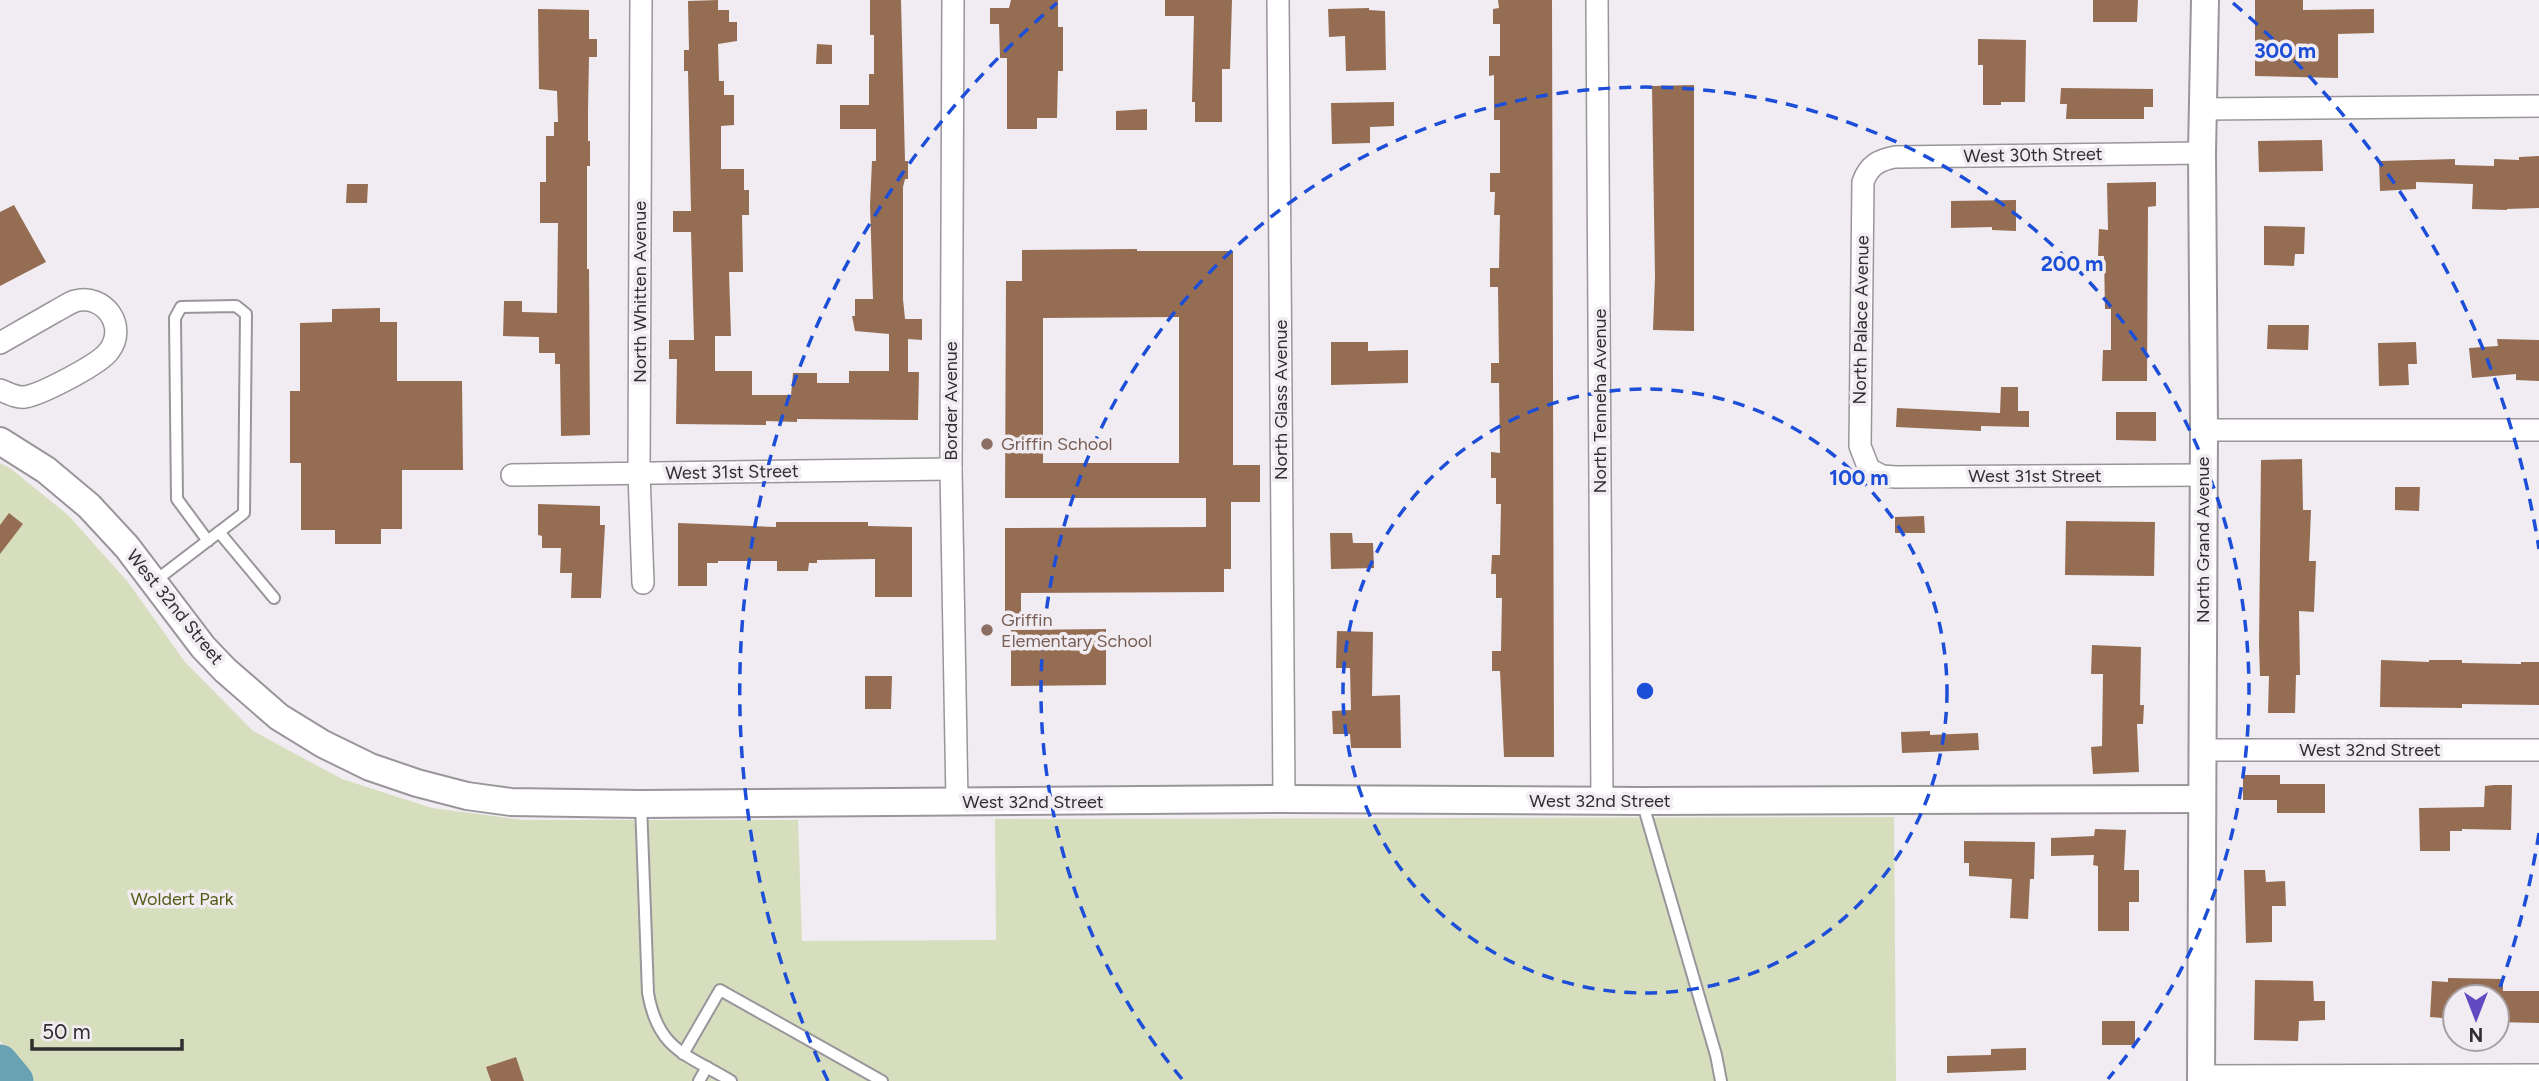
<svg xmlns="http://www.w3.org/2000/svg" width="2539" height="1081" font-family="Figtree,sans-serif">
	<style>
		.green { fill: #d6debd }
		.lines { fill: none; stroke-linecap: round; stroke-linejoin: round }
		.river { stroke: #69a2b2; stroke-width: 37 }
		.building { fill: #956d53; fill-rule: evenodd }
		.service-casing { stroke: #9a959b; stroke-width: 14 }
		.minor-casing { stroke: #9a959b; stroke-width: 24 }
		.tertiary-casing { stroke: #9a959b; stroke-width: 30 }
		.service { stroke: #fff; stroke-width: 10 }
		.minor { stroke: #fff; stroke-width: 21 }
		.tertiary { stroke: #fff; stroke-width: 26 }
		.ring { fill: none; stroke: #1d4ed8; stroke-width: 3.5; stroke-dasharray: 12 9 }
		.education-dot { fill: #8d6e63; stroke: #f1ecf2; stroke-width: 2.5 }
		.labels { text-anchor: middle; stroke-width: 7; stroke-linejoin: round; paint-order: stroke }
		.street-label { font-size: 18px; fill: #302e30; stroke: #f1ecf2 }
		.education-label { font-size: 18px; fill: #785e54; stroke: #f1ecf2; text-anchor: start }
		.park-label { font-size: 18px; fill: #535d16; stroke: #f1ecf2 }
		.centre { fill: #1d4ed8; stroke: #f1ecf2; stroke-width: 3.5 }
		.ring-label { font-size: 21px; text-anchor: middle; font-weight: bold; fill: #1d4ed8; stroke: #f1ecf2; stroke-width: 7; stroke-linejoin: round; paint-order: stroke }
	</style>
	<rect width="100%" height="100%" fill="#f1ecf2"/>
	<!-- green -->
	<path class="green" d="M0,463l10,5 58,47 60,67 57,80 68,69 89,48 90,29 91,12h275l4,121 194,-1 -1,-121 899,-2 2,264h-1862l-34,-40z"/>
	<g class="lines">
		<!-- river -->
		<path class="river" d="M0,1063l15,18"/>
	</g>
	<!-- building -->
	<g class="building">
		<path d="M718,0v10h11v12h8v19l-19,3 1,37h5v14h10v30l-13,1v43h23v21h5v25h-7l1,57h-14l2,64h-16v35h37v24h39l2,-22h24v10h32v-12h40v-37l-34,-3 -3,-15h3v-17h18l-3,-94 2,-44h4v-32h-36v-24h29v-31h5v-39h-4v-35h31l4,161h3v18h-3l-2,8v112l2,20h17v21l-14,-1v33h11l-1,48 -121,-1v3l-31,-1v4l-90,-1 1,-65h-8v-19h25l-3,-108h-18v-21h18l-3,-140h-4v-21h5l-1,-49z"/>
		<path d="M1011,0h47v27h5v44h-5l-1,47h-20v11h-30v-71h-7l-1,-34h-9v-16h19z"/>
		<path d="M1165,0h67l-2,69h-8v53h-27v-20h-3l2,-86h-29z"/>
		<path d="M1498,0h54l2,757h-50l-4,-86h-8v-20h9l1,-53h-6v-24h-5l1,-19h8l1,-51h-5v-26h-5v-26l9,1 -1,-70h-8v-20h8l-1,-76h-8v-19h9l1,-53h-6l1,-23h-5v-19h10v-53h-6v-45l-5,1v-20h11v-32h-7v-15l6,-1z"/>
		<path d="M2093,0h45l-1,22h-44z"/>
		<path d="M2255,0h48v10l71,-1v24l-36,1v44l-83,-2z"/>
		<path d="M1369,8v2l16,1 1,59 -40,1 -1,-35 -16,1 -1,-28z"/>
		<path d="M538,9l51,1v29h8v18h-8l-1,53v31h2v25h-3v103h2l1,166 -29,1 -1,-72h-5v-11h-16v-16l-36,-1 1,-35h18v11l35,1 1,-90h-18v-41h6v-46h8v-14h4l-1,-31 -18,-2z"/>
		<path d="M1978,39l48,1 -1,62h-24v3h-18v-40h-5z"/>
		<path d="M817,44l15,1v19h-16z"/>
		<path d="M1694,85v246l-41,-1 2,-53 -3,-191z"/>
		<path d="M2061,88l92,1v18h-9v12h-78l1,-15h-7z"/>
		<path d="M1394,102v24l-24,1v16l-38,1 -1,-41z"/>
		<path d="M1147,109v21h-31v-19z"/>
		<path d="M2322,140l1,31 -64,1 -1,-31z"/>
		<path d="M2539,156v52l-32,1v1l-35,-1 1,-25 -57,-2v7l-36,2 -1,-30 76,-2v6l39,1v-7l25,1v-3z"/>
		<path d="M2156,182v24l-8,1 -1,174h-45l1,-31h8v-41h-6l-1,-53h-6l1,-27 9,1 -1,-47z"/>
		<path d="M347,184h21l-1,19h-21z"/>
		<path d="M2016,200v31l-24,-1v-3l-41,1v-27z"/>
		<path d="M14,205l32,57 -46,24v-74z"/>
		<path d="M2264,226l41,1 -1,27h-9l-1,12 -30,-1z"/>
		<path d="M1137,249v2h96v214h27v37h-29v67h-7v23l-203,1v30h-16v-95l201,-1v-29h-201l1,-217h16v-31zM1179,317v146h-136v-145z"/>
		<path d="M380,308v14h17v59h65l1,89h-61v59h-21v15h-46v-14h-34v-67h-11v-72h10v-68l32,-1v-13z"/>
		<path d="M2268,325h41l-1,25 -41,-1z"/>
		<path d="M2497,339l42,1v41l-23,-1v-6l-44,4 -3,-30 29,-2z"/>
		<path d="M1331,342h37v9l40,-1v33l-77,2z"/>
		<path d="M2416,342l1,22h-9l1,21 -30,1 -1,-43z"/>
		<path d="M2001,387h17v24h11v16l-48,-1v5l-85,-4 1,-19 103,5z"/>
		<path d="M2116,412h40v29l-40,-1z"/>
		<path d="M2302,459l1,51h8l-2,51h7l-2,51 -15,-1 1,64h-4l-1,38h-27l1,-37h-9l-1,-31 2,-185z"/>
		<path d="M2395,487h25l-1,24 -24,-1z"/>
		<path d="M538,504l62,2v19h5l-4,73h-30l1,-25h-12l1,-25h-19v-12l-4,-1z"/>
		<path d="M9,513l14,11 -23,30v-29z"/>
		<path d="M1924,516l1,17h-30v-16z"/>
		<path d="M2066,521l89,1 -1,54 -89,-1z"/>
		<path d="M776,522h92v4l44,1v70h-37v-38l-58,1v3h-8l-1,8h-31v-10h-59v2h-11v23h-29v-63l98,4z"/>
		<path d="M1330,533h22l1,10h20l1,25 -43,1z"/>
		<path d="M1106,629v56l-95,1v-56z"/>
		<path d="M1337,631l36,1 -1,64 28,-1 1,53h-50l-1,-14h-17l-1,-23 19,-1 -1,-42h-14z"/>
		<path d="M2092,645l49,2 -1,58h4l-1,19h-6l2,48 -46,2 -2,-27 11,-1 1,-72h-12z"/>
		<path d="M2381,660l48,2v-2h33v3l59,1v-2h18v43l-77,-1v4l-82,-1z"/>
		<path d="M865,676h27l-1,33h-26z"/>
		<path d="M1930,731v4l48,-2 1,17 -77,3 -1,-21z"/>
		<path d="M2243,775h37v9h45v29h-48v-13h-34z"/>
		<path d="M2494,785h18l-1,45 -49,-1v2h-12v20h-30l-1,-43 65,-1 1,-21z"/>
		<path d="M2095,829l31,1 -2,40h15v32h-10v29h-31v-65l-5,-1 1,-10 -43,1v-18l43,-2z"/>
		<path d="M1964,841l71,1 -1,37h-4l-2,40 -18,-1 2,-39 -43,-3v-13h-5z"/>
		<path d="M2244,870h21l1,12 19,-1 1,25h-14v36l-26,1z"/>
		<path d="M2448,978l55,1v12h36v32l-42,-1v-25h-42v22l-25,-2 2,-36 16,1z"/>
		<path d="M2255,980l58,1 1,20h11v19l-26,1 -1,20 -44,-1z"/>
		<rect x="2102" y="1021" width="33" height="24"/>
		<path d="M2026,1048v22l-79,3v-17l44,-1v-6z"/>
		<path d="M516,1057l8,24h-33l-5,-14z"/>
	</g>
	<g class="lines">
		<defs>
			<g id="service">
				<path d="M219,532l55,66"/>
				<path d="M155,581l89,-68 2,-199 -10,-8 -55,1 -6,11 2,181 31,42"/>
				<path d="M1642,801l74,254 5,26"/>
				<path d="M641,804l7,189c10,57 38,61 83,88"/>
				<path d="M683,1054l37,-64 162,91"/>
				<path d="M699,1081l8,-14"/>
			</g>
			<g id="minor">
				<path d="M641,0l-2,473 4,110"/>
				<path d="M953,0l-2,469 6,333"/>
				<path d="M1278,0l6,799"/>
				<path d="M1597,0l5,801"/>
				<path d="M2203,109l336,-3"/>
				<path d="M2202,153l-307,4c-16,3 -26,8 -32,25l-3,264 9,23 13,7 14,1 307,-2"/>
				<path d="M0,343c19,-11 37,-21 56,-32 6,-3 13,-8 19,-10 29,-8 53,25 34,50 -9,13 -67,43 -84,46 -9,1 -17,-4 -25,-7"/>
				<path d="M2204,430h335"/>
				<path d="M512,475l439,-6"/>
				<path d="M2201,750h338"/>
				<path d="M2201,1076l338,-1"/>
			</g>
			<g id="tertiary">
				<path d="M0,441l46,29 43,36 38,41 76,100 22,23 54,47 44,27 47,23 47,16 50,13 44,6 130,2 643,-5 358,2 559,-2"/>
				<path d="M2201,1081l3,-651 -2,-277 3,-153"/>
			</g>
		</defs>
		<!-- service casing -->
		<use href="#service" class="service-casing"/>
		<!-- minor casing -->
		<use href="#minor" class="minor-casing"/>
		<!-- tertiary casing -->
		<use href="#tertiary" class="tertiary-casing"/>
		<!-- service -->
		<use href="#service" class="service"/>
		<!-- minor -->
		<use href="#minor" class="minor"/>
		<!-- tertiary -->
		<use href="#tertiary" class="tertiary"/>
	</g>
	<!-- distance rings -->
	<g class="ring">
		<circle cx="1645" cy="691" r="302"/>
		<path d="M1182 1079A604 604 0 1 1 2108 1079"/>
		<path d="M2539 833A905 905 0 0 1 2498 993M828 1081A905 905 0 0 1 1057 3M2233 3A905 905 0 0 1 2539 549"/>
	</g>
	<!-- markers -->
	<g class="education-dot">
		<circle cx="987" cy="444" r="7"/>
		<circle cx="987" cy="630" r="7"/>
	</g>
	<g class="labels">
		<!-- street labels -->
		<g class="street-label">
			<text transform="translate(2033 155) rotate(-1)" y="6">West 30th Street</text>
			<text transform="translate(640 292) rotate(-90)" y="6">North Whitten Avenue</text>
			<text transform="translate(1861 320) rotate(-89)" y="6">North Palace Avenue</text>
			<text transform="translate(1281 400) rotate(-90)" y="6">North Glass Avenue</text>
			<text transform="translate(951 401) rotate(-90)" y="6">Border Avenue</text>
			<text transform="translate(1600 401) rotate(-90)" y="6">North Tenneha Avenue</text>
			<text transform="translate(732 472) rotate(-1)" y="6">West 31st Street</text>
			<text x="2035" y="482">West 31st Street</text>
			<text transform="translate(2203 540) rotate(-90)" y="6">North Grand Avenue</text>
			<text transform="translate(175 607) rotate(51)" y="6">West 32nd Street</text>
			<text x="2370" y="756">West 32nd Street</text>
			<text x="1600" y="807">West 32nd Street</text>
			<text x="1033" y="808">West 32nd Street</text>
		</g>
		<!-- education labels -->
		<g class="education-label">
			<text x="1001" y="450">Griffin School</text>
			<text x="1001" y="626">Griffin<tspan x="1001" dy="21">Elementary School</tspan></text>
		</g>
		<!-- park labels -->
		<g class="park-label">
			<text x="182" y="905">Woldert Park</text>
		</g>
	</g>
	<circle cx="1645" cy="691" r="10" class="centre"/>
	<g class="ring-label">
		<text x="2285" y="58">300 m</text>
		<text x="2072" y="271">200 m</text>
		<text x="1859" y="485">100 m</text>
	</g>
	<!-- north arrow -->
	<g transform="translate(2476 1018) rotate(180)"><circle r="33" fill="#f1ecf2" stroke="#a4a0a4" stroke-width="2"/>
	<path d="M0-5L12 26L0 18L-12 26Z" fill="#604ac2"/>
	<text y="-10" font-size="19" font-weight="bold" text-anchor="middle" fill="#302e30">N</text>
	</g>
	<!-- scale -->
	<path d="M32 1039v10h150v-10" fill="none" stroke="#302e30" stroke-width="3.5"/>
	<text x="42" y="1039" font-size="21" fill="#302e30" stroke="#f1ecf2" stroke-width="5" paint-order="stroke">50 m</text>
</svg>
